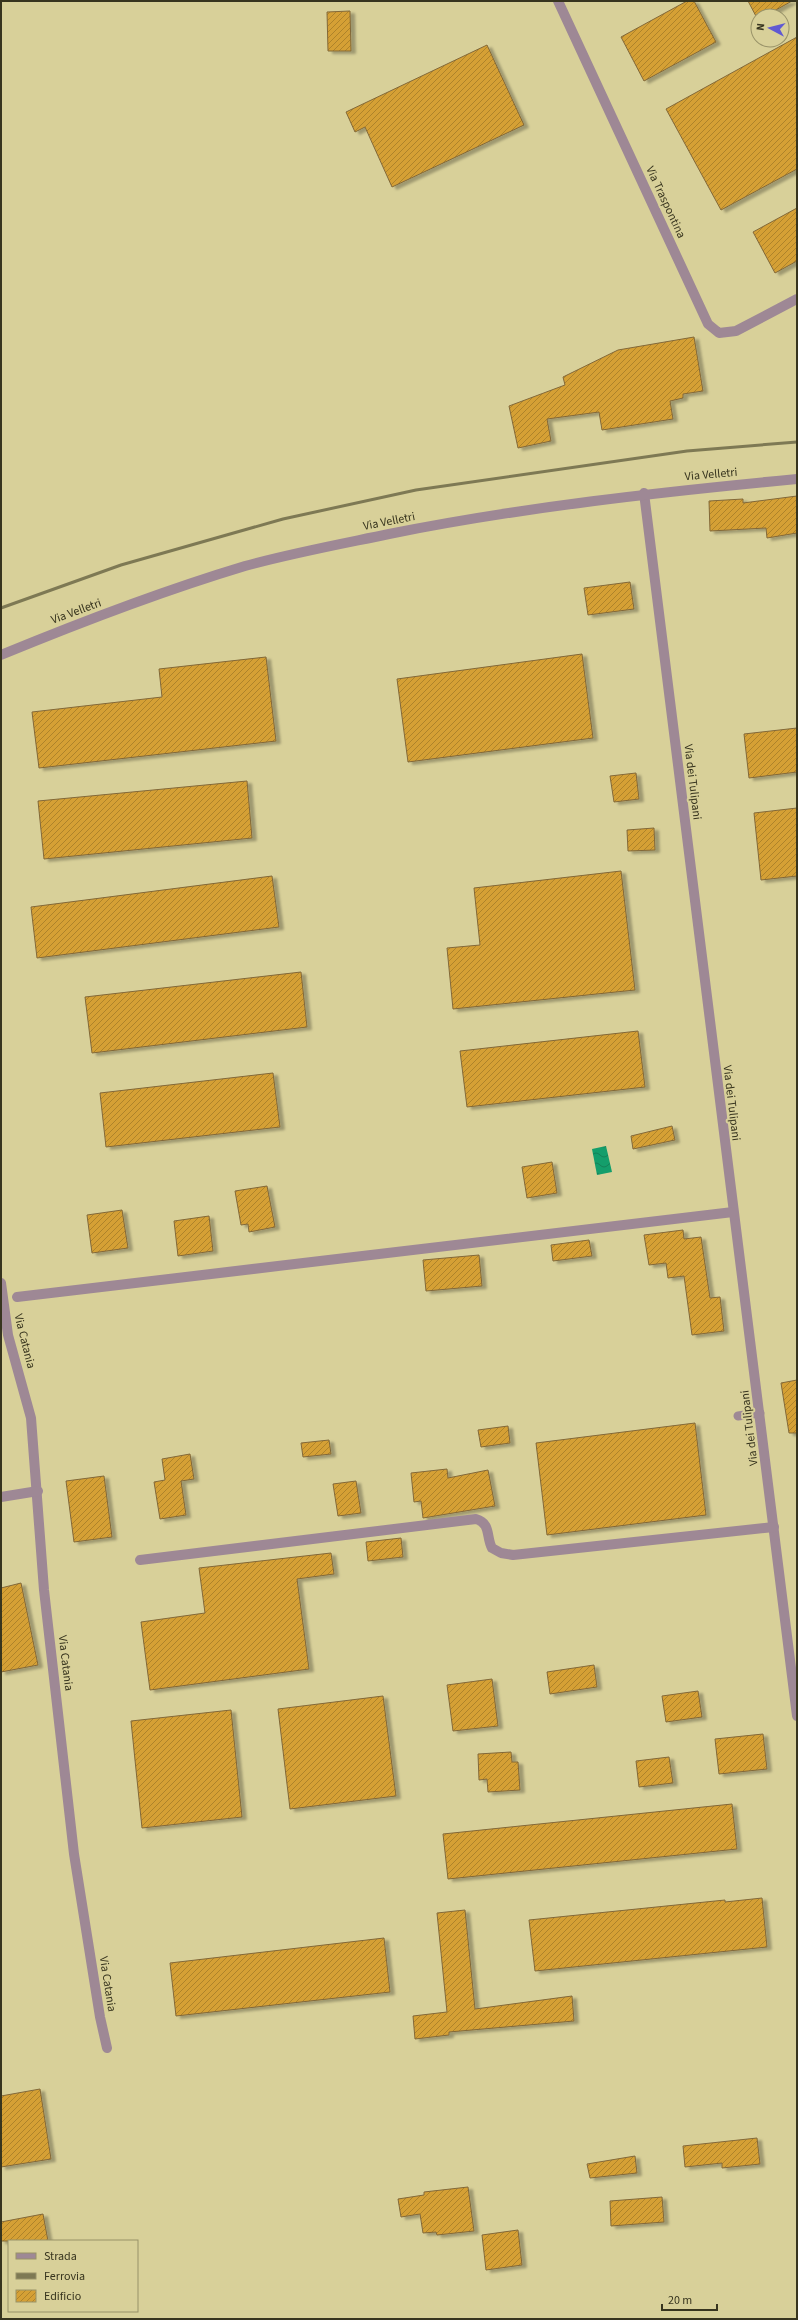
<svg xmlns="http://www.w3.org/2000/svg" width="798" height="2320" font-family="'Source Sans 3',sans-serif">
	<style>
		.water { fill: url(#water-waves) }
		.building { fill: url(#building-hatch); stroke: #826839; filter: url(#shadow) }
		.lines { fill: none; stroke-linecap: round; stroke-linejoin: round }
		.service { stroke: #9e8895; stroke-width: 9 }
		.minor { stroke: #9e8895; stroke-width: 10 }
		.rail { stroke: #7e7954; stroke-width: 3 }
		.labels { text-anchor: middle; stroke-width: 4; stroke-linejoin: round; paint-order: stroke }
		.street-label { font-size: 12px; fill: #37341e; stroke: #d8d099 }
	</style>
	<defs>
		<pattern id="water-waves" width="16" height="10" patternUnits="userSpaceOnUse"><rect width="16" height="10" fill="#149e6b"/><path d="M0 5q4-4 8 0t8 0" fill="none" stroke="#138257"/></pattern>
		<pattern id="building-hatch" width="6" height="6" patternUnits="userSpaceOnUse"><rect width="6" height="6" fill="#d5a035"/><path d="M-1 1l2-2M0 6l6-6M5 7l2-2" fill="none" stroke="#ae832c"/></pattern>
		<filter id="shadow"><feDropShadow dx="4.5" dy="2.5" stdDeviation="1" flood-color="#0004"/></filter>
	</defs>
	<rect width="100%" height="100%" fill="#d8d099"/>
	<!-- water -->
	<path class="water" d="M606,1146l6,26 -15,3 -5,-26z"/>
	<!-- building -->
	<g class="building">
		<path d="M687,1h7l22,41 -72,39 -23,-44z"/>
		<path d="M748,1h44l-27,15h-7v4z"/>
		<path d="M350,11l1,40h-23l-1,-39z"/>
		<path d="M797,37v132l-76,41 -55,-101z"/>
		<path d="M487,45l37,80 -132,62 -27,-60 -10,5 -9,-20z"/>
		<path d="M797,208v53l-22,12 -22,-41z"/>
		<path d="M694,337l9,54 -20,3v4l-13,3 3,18 -71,11 -3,-18 -52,7 4,22 -33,7 -9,-42 56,-21 -2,-8 55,-27z"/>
		<path d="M797,496v37l-30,5 -1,-10 -56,3 -1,-30 34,-2v4z"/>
		<path d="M630,582l4,27 -46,6 -4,-27z"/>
		<path d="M582,654l11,84 -185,24 -11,-83z"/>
		<path d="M266,657l10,84 -237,27 -7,-56 130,-15 -3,-28z"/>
		<path d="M797,728v44l-48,6 -5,-44z"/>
		<path d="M636,773l3,26 -25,3 -4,-26z"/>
		<path d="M247,781l5,57 -208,21 -6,-58z"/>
		<path d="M797,808v68l-36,4 -7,-67z"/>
		<path d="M654,828l1,22 -27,1 -1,-21z"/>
		<path d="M621,871l14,119 -182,19 -6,-61 33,-3 -6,-57z"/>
		<path d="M272,876l7,51 -242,31 -6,-51z"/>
		<path d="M301,972l6,55 -215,26 -7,-56z"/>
		<path d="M638,1031l7,56 -178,20 -7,-56z"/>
		<path d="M273,1073l7,54 -174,20 -6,-54z"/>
		<path d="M672,1126l3,14 -42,9 -2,-13z"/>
		<path d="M552,1162l5,31 -30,5 -5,-31z"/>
		<path d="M267,1186l8,41 -26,5 -1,-8 -7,1 -6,-34z"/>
		<path d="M122,1210l6,38 -36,5 -5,-38z"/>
		<path d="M209,1216l4,35 -35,5 -4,-35z"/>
		<path d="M683,1230l1,9 17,-2 9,61 10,-1 4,34 -32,4 -8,-59 -16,2 -2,-15 -17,2 -5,-30z"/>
		<path d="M589,1240l3,16 -39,5 -2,-16z"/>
		<path d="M479,1255l3,31 -56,5 -3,-31z"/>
		<path d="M797,1380v53h-8l-8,-50z"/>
		<path d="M695,1423l11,92 -159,20 -11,-92z"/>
		<path d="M508,1426l2,17 -29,4 -3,-17z"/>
		<path d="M329,1440l2,14 -28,3 -2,-14z"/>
		<path d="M190,1454l4,25 -13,2 5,34 -26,4 -6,-37 11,-2 -3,-21z"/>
		<path d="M447,1469l1,9 40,-8 7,36 -72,12 -2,-17 -7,1 -3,-29z"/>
		<path d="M104,1476l8,61 -38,5 -8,-61z"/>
		<path d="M356,1481l5,32 -23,3 -5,-32z"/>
		<path d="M401,1538l2,19 -35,4 -2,-19z"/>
		<path d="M331,1553l3,21 -37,5 12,90 -159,21 -9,-68 64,-9 -6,-45z"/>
		<path d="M21,1583l17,82 -37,7v-84z"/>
		<path d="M594,1665l3,22 -47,7 -3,-22z"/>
		<path d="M492,1679l6,47 -45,5 -6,-46z"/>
		<path d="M698,1691l4,26 -36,5 -4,-26z"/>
		<path d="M383,1696l13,100 -106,13 -12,-100z"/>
		<path d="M231,1710l11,107 -100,11 -11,-107z"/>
		<path d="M763,1734l4,35 -48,5 -4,-35z"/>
		<path d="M511,1752l1,10h6l2,28 -32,2 -1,-13 -8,1 -1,-26z"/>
		<path d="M669,1757l4,26 -34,4 -3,-26z"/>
		<path d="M732,1804l5,45 -289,30 -5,-45z"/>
		<path d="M762,1898l5,49 -232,24 -6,-51 196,-20v2z"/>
		<path d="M465,1910l10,99 97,-13 2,25 -125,11v3l-34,4 -2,-23 34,-4 -10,-99z"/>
		<path d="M384,1938l6,54 -214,24 -6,-53z"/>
		<path d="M40,2089l11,70 -50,8v-71z"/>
		<path d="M757,2138l3,26 -38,4v-5l-37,4 -2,-21z"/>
		<path d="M635,2156l2,17 -47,5 -3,-14z"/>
		<path d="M468,2187l6,44 -37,4 -1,-3 -13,1 -3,-19 -19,3 -3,-18 26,-4v-3z"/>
		<path d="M662,2197l2,25 -53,4 -1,-25z"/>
		<path d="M43,2214l5,27h-47v-19z"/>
		<path d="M518,2230l4,35 -36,5 -4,-35z"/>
	</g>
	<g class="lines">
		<!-- service -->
		<path class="service" d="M738,1416l22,-3"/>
		<!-- minor -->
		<g class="minor">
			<path d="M558,1l150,323 11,9 17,-2 61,-32"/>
			<path d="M644,493l153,1223"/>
			<path d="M1,655c80,-33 161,-64 244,-89 47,-13 96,-22 144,-32 135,-27 271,-42 408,-55"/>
			<path d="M1,1283l7,52 23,83 13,172 30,264 26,163 7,31"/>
			<path d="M17,1297l716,-85"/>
			<path d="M1,1497l37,-6"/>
			<path d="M140,1560l336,-41c15,4 10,18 16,29l9,5 12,2 261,-28"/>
		</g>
		<!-- rail -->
		<path class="rail" d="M1,608l120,-43 162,-46 133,-29 271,-39 110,-9"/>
	</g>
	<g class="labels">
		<!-- street labels -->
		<g class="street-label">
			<text transform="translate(666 202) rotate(65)" y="4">Via Traspontina</text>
			<text transform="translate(711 474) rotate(-5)" y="4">Via Velletri</text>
			<text transform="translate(389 521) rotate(-11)" y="4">Via Velletri</text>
			<text transform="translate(76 611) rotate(-20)" y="4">Via Velletri</text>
			<text transform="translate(693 782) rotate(83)" y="4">Via dei Tulipani</text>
			<text transform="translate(732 1103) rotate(83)" y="4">Via dei Tulipani</text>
			<text transform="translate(25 1341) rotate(76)" y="4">Via Catania</text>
			<text transform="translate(749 1428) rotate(-97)" y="4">Via dei Tulipani</text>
			<text transform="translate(66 1663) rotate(83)" y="4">Via Catania</text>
			<text transform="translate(108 1984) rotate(81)" y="4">Via Catania</text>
		</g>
	</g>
	<!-- border -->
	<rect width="798" height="2320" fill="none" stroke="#37341e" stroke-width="4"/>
	<!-- legend -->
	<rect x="8" y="2240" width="130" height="72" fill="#d8d099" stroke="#989268"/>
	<rect x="16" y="2253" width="20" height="6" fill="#9e8895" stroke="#989268"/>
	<text x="44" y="2260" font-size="12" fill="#37341e">Strada</text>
	<rect x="16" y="2273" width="20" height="6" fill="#7e7954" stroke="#989268"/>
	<text x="44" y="2280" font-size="12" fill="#37341e">Ferrovia</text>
	<rect x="16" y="2290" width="20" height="12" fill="url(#building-hatch)" stroke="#989268"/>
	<text x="44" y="2300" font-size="12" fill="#37341e">Edificio</text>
	<!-- north arrow -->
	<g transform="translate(770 28) rotate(277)"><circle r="19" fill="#d8d099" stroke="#989268"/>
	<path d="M0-3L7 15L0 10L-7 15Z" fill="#6059d2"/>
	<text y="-6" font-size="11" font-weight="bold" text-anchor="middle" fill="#37341e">N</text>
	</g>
	<!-- scale -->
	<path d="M662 2304v6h55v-6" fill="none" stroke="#37341e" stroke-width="2"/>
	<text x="668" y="2304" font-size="12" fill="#37341e" stroke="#d8d099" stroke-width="3" paint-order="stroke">20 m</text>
</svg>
